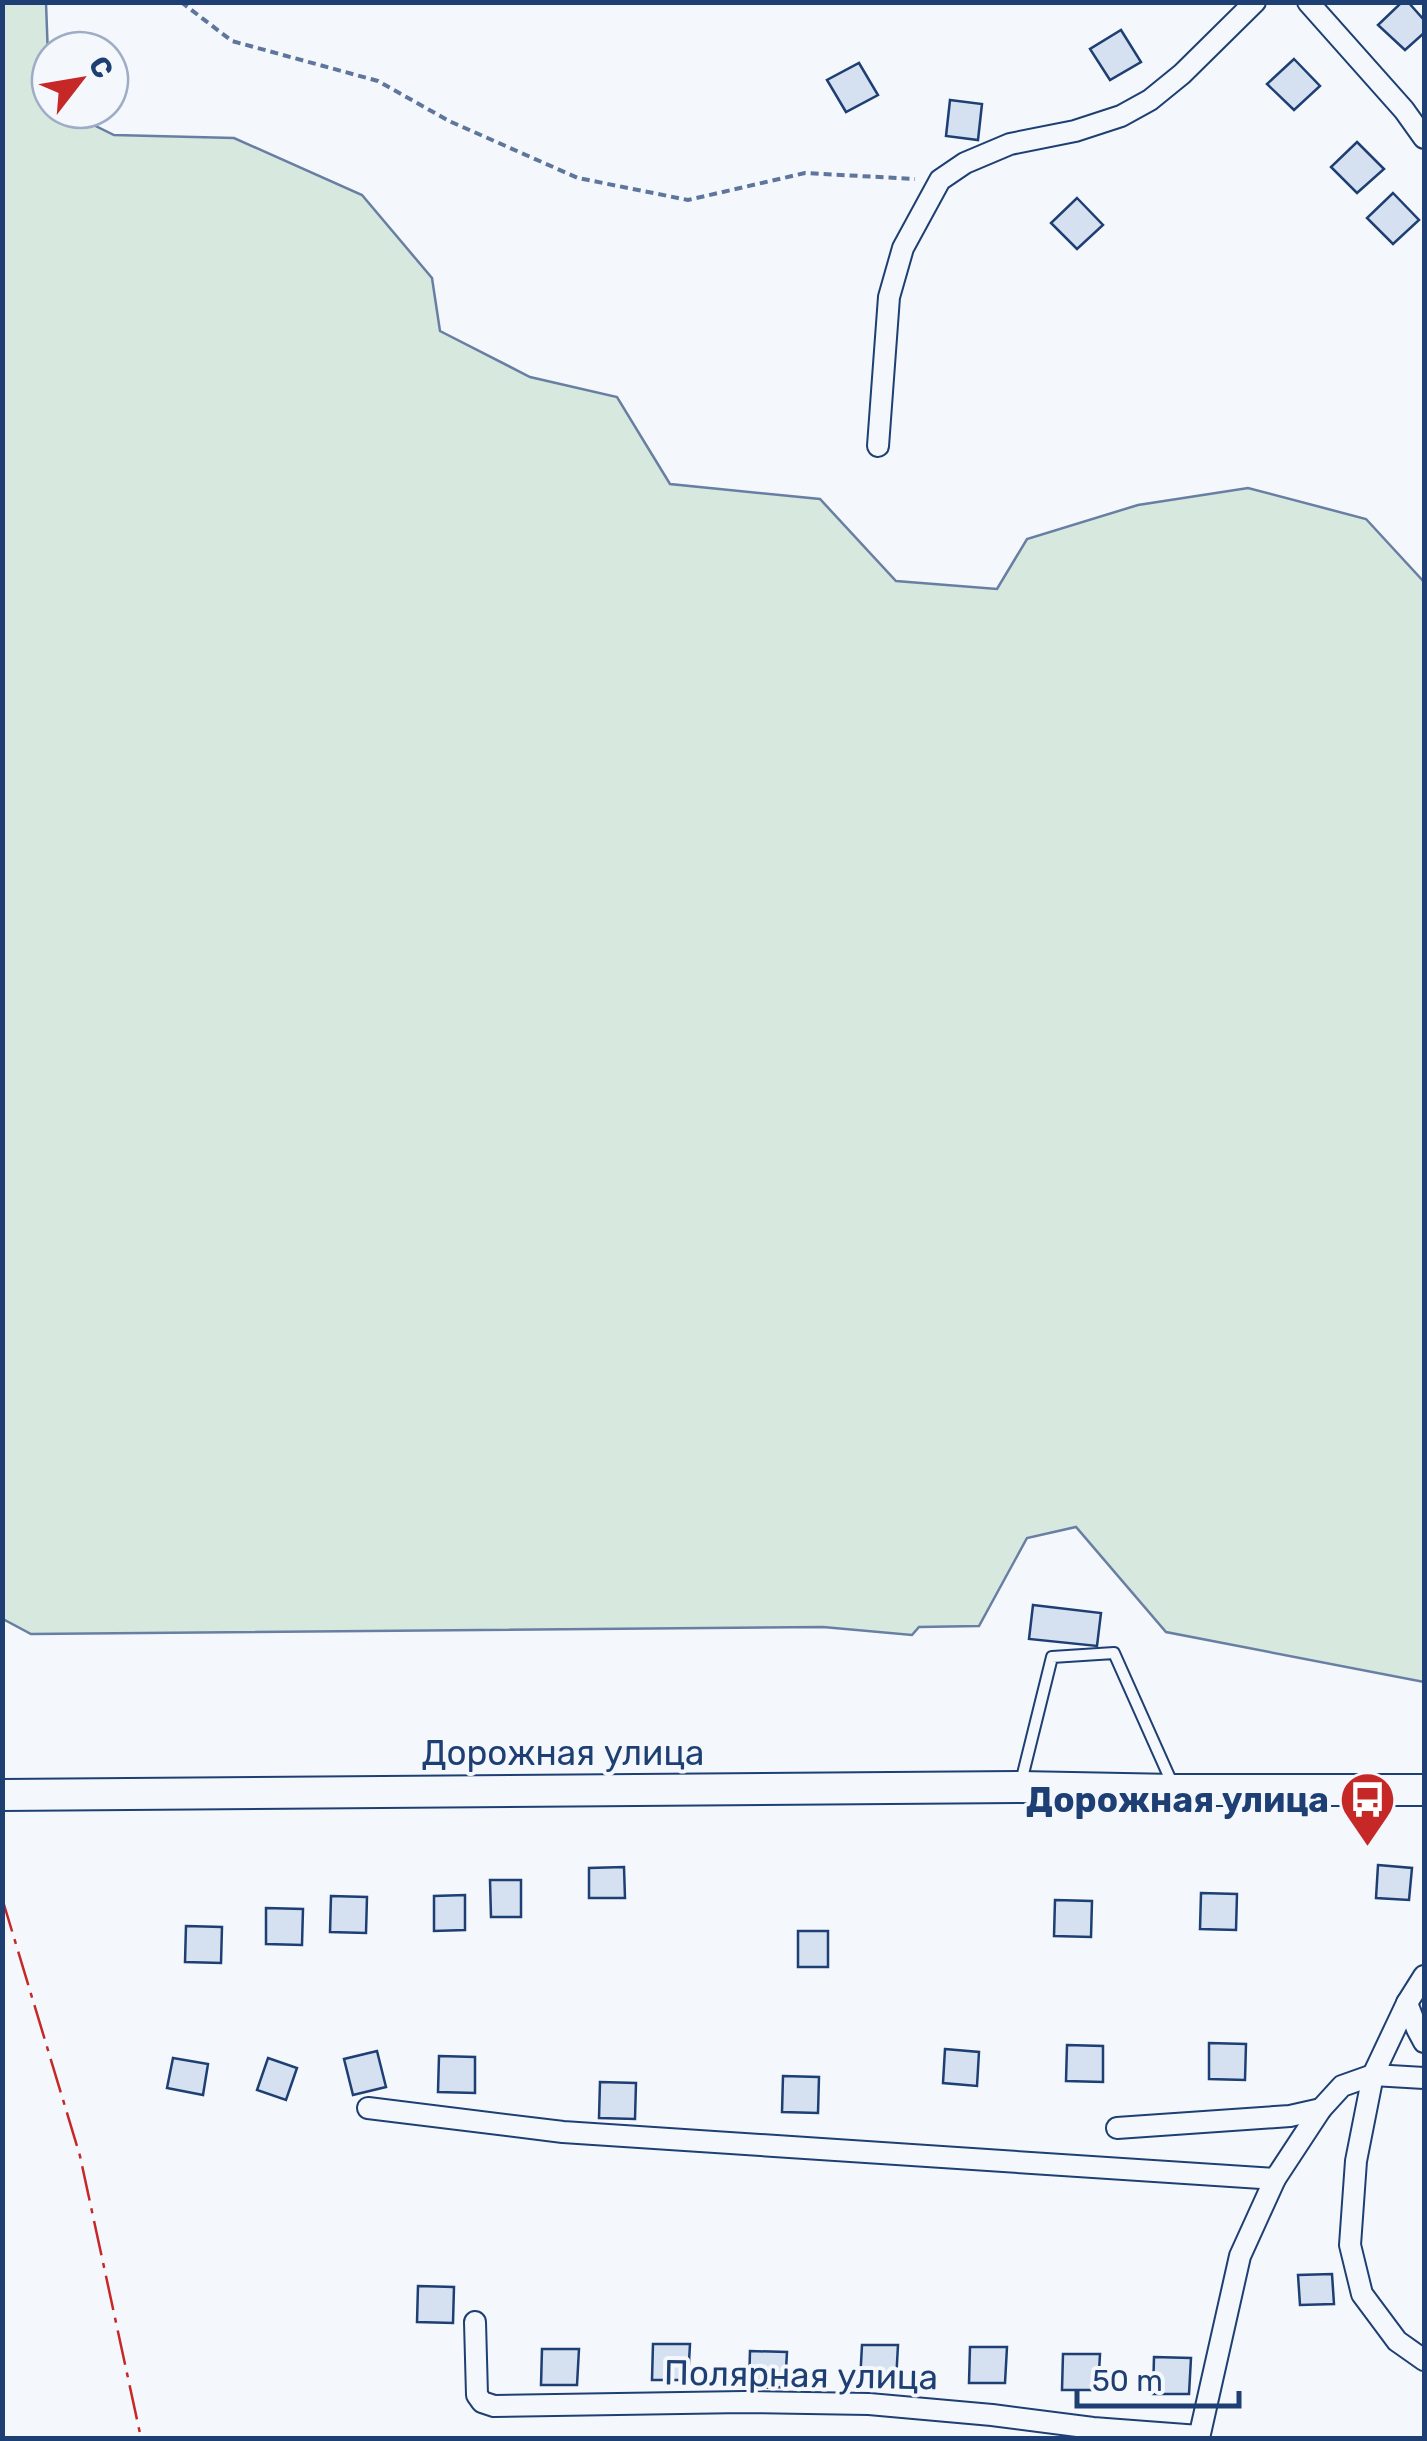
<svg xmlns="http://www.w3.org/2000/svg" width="1427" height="2441" font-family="Rubik,sans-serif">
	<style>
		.green { fill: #d7e8df; stroke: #687fa3; stroke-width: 2.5 }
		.building { fill: #d5e0f0; stroke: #1d3f73; stroke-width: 2.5 }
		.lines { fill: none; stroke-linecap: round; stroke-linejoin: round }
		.service-casing { stroke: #1d3f73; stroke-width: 14 }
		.minor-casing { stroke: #1d3f73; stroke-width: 24 }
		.primary-casing { stroke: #1d3f73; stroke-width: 34 }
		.path { stroke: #5e769c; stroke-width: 4; stroke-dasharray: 8 5; stroke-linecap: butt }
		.service { stroke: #f4f7fb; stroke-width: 10 }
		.minor { stroke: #f4f7fb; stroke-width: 20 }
		.primary { stroke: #f4f7fb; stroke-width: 30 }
		.power { stroke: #c62828; stroke-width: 2.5; stroke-dasharray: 35 8 5 8; stroke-linecap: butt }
		.labels { text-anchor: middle; stroke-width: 8; stroke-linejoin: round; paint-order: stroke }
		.street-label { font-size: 35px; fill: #1d3f73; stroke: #f4f7fb }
		.poi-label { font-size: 35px; font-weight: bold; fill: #1d3f73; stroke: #f4f7fb; text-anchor: end }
	</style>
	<rect width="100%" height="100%" fill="#f4f7fb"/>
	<!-- green -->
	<path class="green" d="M3,2l43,1 4,107h13l51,25 120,3 128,57 70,83 8,53 90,46 87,20 53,87 150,15 76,82 101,8 30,-50 111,-34 110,-17 118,31 58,63v1100l-258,-50 -90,-105 -49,11 -48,88 -60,1 -7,8 -89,-8 -792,7 -28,-15z"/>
	<!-- building -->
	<g class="building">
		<path d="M1402,2h6l16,18v13l-19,17 -27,-25z"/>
		<path d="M1121,30l20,32 -31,18 -20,-31z"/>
		<path d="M1294,59l26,27 -26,24 -27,-26z"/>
		<path d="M859,63l19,32 -32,17 -19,-32z"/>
		<path d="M950,100l32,4 -4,36 -32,-4z"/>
		<path d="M1357,142l27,27 -27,24 -26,-26z"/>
		<path d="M1393,193l26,27 -26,24 -26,-26z"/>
		<path d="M1077,198l26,27 -26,24 -26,-26z"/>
		<path d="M1033,1605l68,8 -4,33 -68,-7z"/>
		<path d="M1378,1865l34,3 -3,32 -33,-2z"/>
		<path d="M624,1867l1,31h-36v-30z"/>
		<path d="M490,1880h31v37h-30z"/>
		<path d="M1201,1893l36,1 -1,36 -36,-1z"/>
		<path d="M465,1895v35l-31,1v-35z"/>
		<path d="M331,1896l36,1 -1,36 -36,-1z"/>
		<path d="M1055,1900l37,1 -1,36 -37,-1z"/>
		<path d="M266,1908l37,1 -1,36 -36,-1z"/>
		<path d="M186,1926l36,1 -1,36 -36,-1z"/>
		<rect x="798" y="1931" width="30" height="36"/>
		<path d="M1209,2043l37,1 -1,36 -36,-1z"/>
		<path d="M1067,2045l36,1v36l-37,-1z"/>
		<path d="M945,2049l34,3 -2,34 -34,-3z"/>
		<path d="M377,2051l9,36 -33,8 -9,-36z"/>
		<path d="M439,2056l36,1v36l-37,-1z"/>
		<path d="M173,2058l35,6 -5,31 -36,-7z"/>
		<path d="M268,2058l29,10 -11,32 -29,-10z"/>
		<path d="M783,2076l36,1 -1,36 -36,-1z"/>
		<path d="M600,2082l36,1 -1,36 -36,-1z"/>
		<path d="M1332,2274l2,30 -34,1 -2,-30z"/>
		<path d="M418,2286l36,1 -1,36 -36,-1z"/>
		<path d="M653,2344h37l-2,36h-36z"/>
		<path d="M862,2345h36l-2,36 -36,1z"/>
		<path d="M970,2347h37l-2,36h-36z"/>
		<path d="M542,2349h37l-2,36h-36z"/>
		<path d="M750,2351l37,1 -2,35 -36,1z"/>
		<path d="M1063,2354h37l-2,36h-36z"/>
		<path d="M1154,2357l37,1 -2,36h-36z"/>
	</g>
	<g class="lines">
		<defs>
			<path id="service" d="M1021,1782l31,-125 62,-4 58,130"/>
			<g id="minor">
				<path d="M1308,2l96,108 20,28"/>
				<path d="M878,446l11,-149 14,-49 37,-68 25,-17 45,-19 65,-13 46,-15 29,-16 32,-26 73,-72"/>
				<path d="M1424,1976l-17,27 -34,72 -17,86 -6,84 12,49 35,47 27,19"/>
				<path d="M1407,2003l10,26 7,13"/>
				<path d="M368,2108l195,24 712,47"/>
				<path d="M1117,2128l173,-12 31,-7"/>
				<path d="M475,2322l2,73 5,7 12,4 250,-4 125,2 123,11 101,13 106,8"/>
				<path d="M1199,2438l41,-182 35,-77 46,-70 21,-23 31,-11 51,3"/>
			</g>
			<path id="primary" d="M2,1795l1018,-8 155,3h249"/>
		</defs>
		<!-- service casing -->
		<use href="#service" class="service-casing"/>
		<!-- minor casing -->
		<use href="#minor" class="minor-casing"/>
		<!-- primary casing -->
		<use href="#primary" class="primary-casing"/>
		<!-- path -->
		<path class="path" d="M181,2l51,39 146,40 71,40 129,57 110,22 117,-27 110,6"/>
		<!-- service -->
		<use href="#service" class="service"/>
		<!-- minor -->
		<use href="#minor" class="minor"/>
		<!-- primary -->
		<use href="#primary" class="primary"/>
		<!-- power -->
		<path class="power" d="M2,1898l78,258 61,282"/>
	</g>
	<!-- icons -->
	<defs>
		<symbol id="bus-pin" viewBox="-11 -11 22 30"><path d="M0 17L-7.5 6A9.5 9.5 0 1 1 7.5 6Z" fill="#c62828" stroke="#f4f7fb"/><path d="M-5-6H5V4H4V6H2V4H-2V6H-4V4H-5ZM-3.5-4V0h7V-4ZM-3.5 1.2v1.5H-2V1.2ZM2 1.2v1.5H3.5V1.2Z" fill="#fff"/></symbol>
	</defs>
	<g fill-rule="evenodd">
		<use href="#bus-pin" x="1336" y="1768" width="63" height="86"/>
	</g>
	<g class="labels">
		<!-- street labels -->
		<g class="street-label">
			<text x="563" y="1765">Дорожная улица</text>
			<text transform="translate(801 2375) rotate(1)" y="12">Полярная улица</text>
		</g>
		<!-- poi labels -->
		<g class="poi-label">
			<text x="1329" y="1812">Дорожная улица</text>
		</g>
	</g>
	<!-- border -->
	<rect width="1427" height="2441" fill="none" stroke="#1d3f73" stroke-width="10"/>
	<!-- north arrow -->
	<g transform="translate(80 80) rotate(59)"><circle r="48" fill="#f4f7fb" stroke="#9eadc5" stroke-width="2.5"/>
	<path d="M0-8L18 38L0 25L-18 38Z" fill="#c62828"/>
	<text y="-15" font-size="28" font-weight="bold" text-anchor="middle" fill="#1d3f73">С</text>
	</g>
	<!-- scale -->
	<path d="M1077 2391v15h162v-15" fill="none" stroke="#1d3f73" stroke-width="5"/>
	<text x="1092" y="2391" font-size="30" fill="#1d3f73" stroke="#f4f7fb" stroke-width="8" paint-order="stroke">50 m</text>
</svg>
